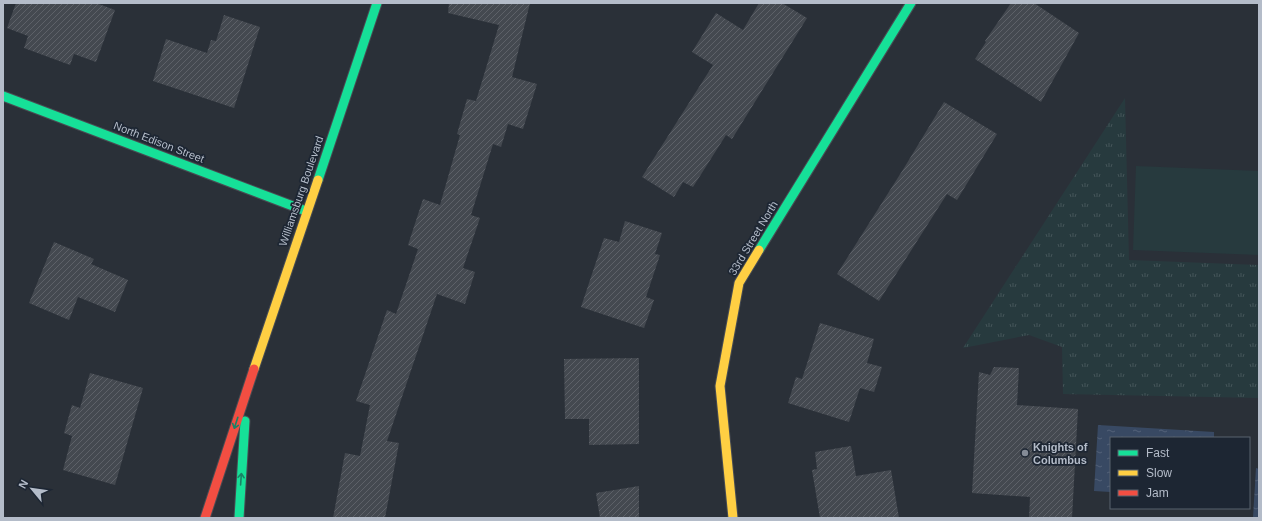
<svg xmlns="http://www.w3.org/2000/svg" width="1262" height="521" font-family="Helvetica,sans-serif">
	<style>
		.grass { fill: url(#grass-tufts) }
		.park { fill: #273a3e }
		.water { fill: url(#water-ripples) }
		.building { fill: url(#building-hatch) }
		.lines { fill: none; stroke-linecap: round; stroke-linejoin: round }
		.fast-casing { stroke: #484c53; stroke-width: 11 }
		.slow-casing { stroke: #484c53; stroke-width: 11 }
		.jam-casing { stroke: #484c53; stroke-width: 11 }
		.fast { stroke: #16e098; stroke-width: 9 }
		.slow { stroke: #ffcf43; stroke-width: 9 }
		.jam { stroke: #f24e42; stroke-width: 9 }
		.oneway { stroke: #1a8366 }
		.poi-dot { fill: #848b96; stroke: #1d2633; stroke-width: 1.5 }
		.labels { text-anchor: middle; stroke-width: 3.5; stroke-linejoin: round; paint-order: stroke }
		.street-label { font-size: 11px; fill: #b4bcc9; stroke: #1d2633 }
		.poi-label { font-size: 11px; font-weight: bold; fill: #b4bcc9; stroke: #1d2633; text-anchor: start }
	</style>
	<defs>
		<pattern id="grass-tufts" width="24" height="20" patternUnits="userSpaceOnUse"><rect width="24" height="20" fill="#273a3e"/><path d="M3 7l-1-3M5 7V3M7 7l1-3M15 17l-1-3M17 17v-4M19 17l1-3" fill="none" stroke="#445559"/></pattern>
		<pattern id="water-ripples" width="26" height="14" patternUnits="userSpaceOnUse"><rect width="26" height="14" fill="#384963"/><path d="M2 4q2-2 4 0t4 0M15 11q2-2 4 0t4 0" fill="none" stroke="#526178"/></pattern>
		<pattern id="building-hatch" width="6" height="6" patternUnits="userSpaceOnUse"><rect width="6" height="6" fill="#444950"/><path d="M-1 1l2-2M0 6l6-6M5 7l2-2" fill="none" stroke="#5d6168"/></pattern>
	</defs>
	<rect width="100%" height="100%" fill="#2a3038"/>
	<!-- grass -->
	<path class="grass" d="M1125,98l4,162 130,5v133l-196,-4 -1,-47 -33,-12 -66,13z"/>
	<!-- park -->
	<path class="park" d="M1136,166l123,5v84l-126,-5z"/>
	<!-- water -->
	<g class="water">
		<path d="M1098,425l116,7v6h-103v54l-17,-1z"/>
		<path d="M1256,468l3,1v49h-6z"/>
	</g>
	<!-- building -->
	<g class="building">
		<path d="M16,3h80l19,7 -19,52 -22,-8 -4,11 -46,-17 4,-12 -21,-8z"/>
		<path d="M449,3h81l-18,74 25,7 -14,45 -15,-5 -7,23 -8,-3 -22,71 9,3 -17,50 12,4 -10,32 -28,-10 -50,147 12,2 -14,75h-52l12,-65 15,3 10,-51 -14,-4 31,-91 9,4 22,-65 -10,-4 15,-46 17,6 20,-70 -3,-1 10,-35 9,2 23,-76 -51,-12z"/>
		<path d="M759,3h23l25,15 -75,121 -6,-4 -33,52 -10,-5 -9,15 -32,-20 71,-112 -21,-13 24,-39 27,17z"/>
		<path d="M1011,3h23l45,30 -38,69 -66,-43 11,-17 -1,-1z"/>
		<path d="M224,15l36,12 -26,81 -81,-27 13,-42 41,14 4,-13 5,1z"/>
		<path d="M944,102l53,32 -40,66 -10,-6 -68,107 -42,-27 67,-106z"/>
		<path d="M625,221l37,12 -7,21 5,1 -14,42 8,3 -10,28 -63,-21 23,-69 15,4z"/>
		<path d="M54,242l40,17 -3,5 37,16 -13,32 -37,-15 -9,23 -40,-17z"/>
		<path d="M820,323l54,16 -7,24 15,4 -8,25 -14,-4 -11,34 -61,-19 8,-26 6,2z"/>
		<path d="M639,358v86l-50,1v-26h-24l-1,-60z"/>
		<path d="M994,367l25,1 -2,37 61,4 -6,109h-43l1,-21 -58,-4 7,-121 11,3z"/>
		<path d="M90,373l53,15 -28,97 -52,-15 9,-34 -8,-3 8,-28 8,3z"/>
		<path d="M851,446l5,30 35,-6 8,48h-79l-8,-48 5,-1 -2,-17z"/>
		<path d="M639,486v32h-39l-4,-25z"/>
	</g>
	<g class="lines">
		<defs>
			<g id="fast">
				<path d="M3,96l303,115"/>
				<path d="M318,180l59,-177"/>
				<path d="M759,250l152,-247"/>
				<path d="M239,518l6,-97"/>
			</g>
			<g id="slow">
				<path d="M254,369l64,-189"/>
				<path d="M733,518l-13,-132 19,-103 20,-33"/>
			</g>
			<path id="jam" d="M205,518l49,-149"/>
		</defs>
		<!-- fast casing -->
		<use href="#fast" class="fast-casing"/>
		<!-- slow casing -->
		<use href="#slow" class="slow-casing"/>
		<!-- jam casing -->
		<use href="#jam" class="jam-casing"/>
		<!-- fast -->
		<use href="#fast" class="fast"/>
		<!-- slow -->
		<use href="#slow" class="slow"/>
		<!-- jam -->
		<use href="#jam" class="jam"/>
	</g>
	<!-- one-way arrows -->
	<defs><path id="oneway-shaft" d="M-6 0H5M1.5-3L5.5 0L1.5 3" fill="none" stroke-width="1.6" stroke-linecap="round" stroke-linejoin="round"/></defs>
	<g class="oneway">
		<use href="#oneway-shaft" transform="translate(236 423) rotate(108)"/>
		<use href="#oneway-shaft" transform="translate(241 479) rotate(-86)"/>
	</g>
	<!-- markers -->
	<circle class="poi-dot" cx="1025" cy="453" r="4"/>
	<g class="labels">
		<!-- street labels -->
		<g class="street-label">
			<text transform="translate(159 142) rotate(21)" y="4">North Edison Street</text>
			<text transform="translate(301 191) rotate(-71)" y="4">Williamsburg Boulevard</text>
			<text transform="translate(753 238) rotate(-59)" y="4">33rd Street North</text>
		</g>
		<!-- poi labels -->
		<g class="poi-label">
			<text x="1033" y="451">Knights of<tspan x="1033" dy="13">Columbus</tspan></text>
		</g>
	</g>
	<!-- border -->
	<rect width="1262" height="521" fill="none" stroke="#b4bcc9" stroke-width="8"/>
	<!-- legend -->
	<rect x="1110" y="437" width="140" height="72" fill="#1d2633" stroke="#59626f"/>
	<rect x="1118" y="450" width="20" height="6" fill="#16e098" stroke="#59626f"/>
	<text x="1146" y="457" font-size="12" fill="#b4bcc9">Fast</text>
	<rect x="1118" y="470" width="20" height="6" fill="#ffcf43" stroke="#59626f"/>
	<text x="1146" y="477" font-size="12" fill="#b4bcc9">Slow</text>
	<rect x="1118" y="490" width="20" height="6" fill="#f24e42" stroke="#59626f"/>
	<text x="1146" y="497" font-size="12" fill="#b4bcc9">Jam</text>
	<!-- north arrow -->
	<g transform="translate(32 489) rotate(299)" stroke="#1d2633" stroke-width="3" paint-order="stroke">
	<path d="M0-3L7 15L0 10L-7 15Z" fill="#b4bcc9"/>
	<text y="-6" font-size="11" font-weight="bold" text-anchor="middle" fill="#b4bcc9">N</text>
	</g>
</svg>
